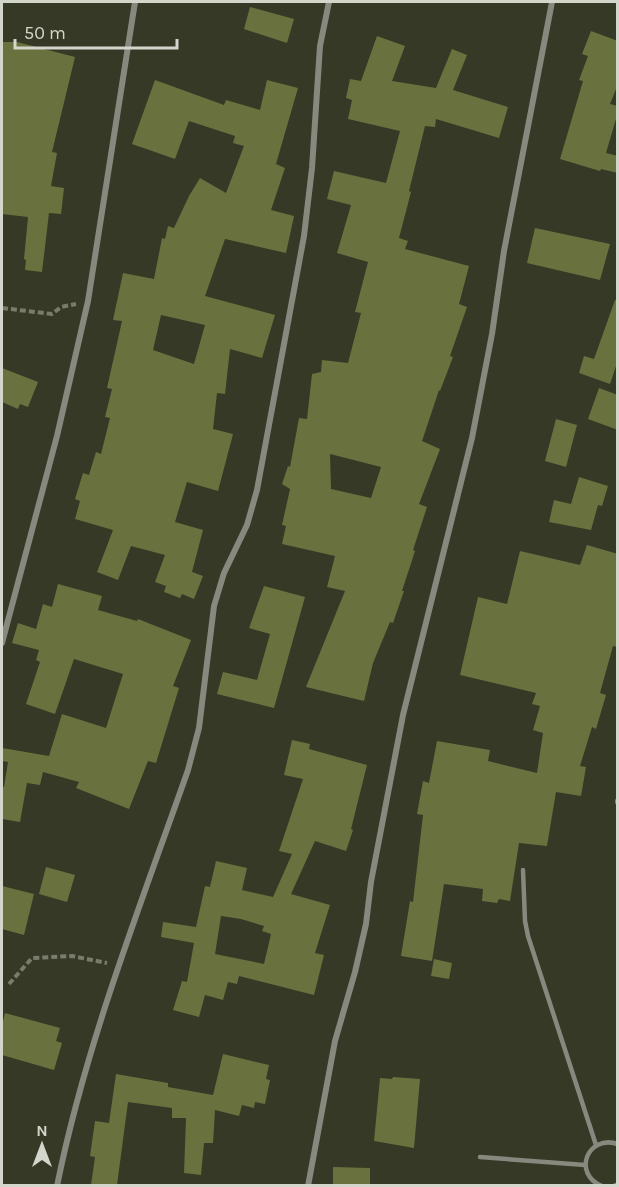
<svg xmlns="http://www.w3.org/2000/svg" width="619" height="1187" font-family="Karla,sans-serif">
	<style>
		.building { fill: #69723f; fill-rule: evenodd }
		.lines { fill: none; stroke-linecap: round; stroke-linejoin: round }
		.path { stroke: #797c6c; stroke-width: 4; stroke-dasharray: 6 3; stroke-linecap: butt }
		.lane { stroke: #87897f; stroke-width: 4.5 }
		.street { stroke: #87897f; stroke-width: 6 }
	</style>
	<rect width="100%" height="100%" fill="#353925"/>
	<!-- building -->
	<g class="building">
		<path d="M250,7l44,12 -7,24 -43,-14z"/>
		<path d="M591,31l27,10v43l-8,20 8,2v6l-12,41 12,3v17l-17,-4 -1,2 -40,-12 23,-78 -4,-1 9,-24 -6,-2z"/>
		<path d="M377,36l28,10 -13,35 44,7 16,-39 15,6 -14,35 55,17 -9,31 -63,-19 -1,8 -10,-1 -16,65 2,1 -12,46 9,3 -3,8 64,17 -10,38 8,3 -17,49 3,1 -13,34 -1,-1 -17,51 18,8 -21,55 8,3 -14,43 2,1 -13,40h2l-11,32 -3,-1 -17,41 -9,38 -58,-14 39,-96 -18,-4 8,-31 -53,-12 4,-18 -4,-1 8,-36 -8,-5 6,-18 2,1 9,-49 8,1 5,-45 9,-2 1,-12 26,3 13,-50 -6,-1 13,-50 -31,-9 14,-48 -24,-6 7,-28 52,12 14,-52 -52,-12 4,-19 -6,-2 4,-19 11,2zM330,454l51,13 -10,31 -40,-9z"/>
		<path d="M2,42h15l58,15 -23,95 5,1 -6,33 13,2 -3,26 -12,-1 -7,59 -17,-2 1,-10 -2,-1 4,-42 -26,-3z"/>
		<path d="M155,80l69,25 2,-5 34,10 7,-30 31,8 -22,76 9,4 -14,42 23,6 -8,37 -61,-14 -20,57 70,19 -13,43 -32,-9 -5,45 -8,-1 -4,36 20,5 -15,57 -31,-9 -12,40 28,8 -11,42 11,4 -9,23 -12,-5 -2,4 -16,-6 2,-6 -11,-4 10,-27 -34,-9 -13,34 -21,-8 16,-42 -38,-11 5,-18 -5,-2 8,-26 6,2 7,-23 5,2 9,-36 -5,-1 7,-28 -5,-1 15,-67 -9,-1 10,-47 31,6 8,-41 3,1 3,-13 6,2 15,-32 11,-18 26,15 18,-47 -11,-3 2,-7 -46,-15 -14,38 -43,-15zM161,315l44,10 -11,39 -41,-14z"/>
		<path d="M535,228l75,16 -10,36 -73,-17z"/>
		<path d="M615,300h3v60l-8,24 -31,-11 5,-17 10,3z"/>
		<path d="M2,368l36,14 -10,25 -8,-3 -2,5 -16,-7z"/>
		<path d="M599,388l19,7v35l-30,-11z"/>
		<path d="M556,419l21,6 -11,42 -21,-6z"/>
		<path d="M579,477l29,9 -6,20 -4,-1 -7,25 -42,-8 5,-22 17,4z"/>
		<path d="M587,545l31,9v93l-5,-1 -13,47 6,2 -10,34 -4,-2 -12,39 6,1 -5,29 -25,-4 -9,54 -28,-3 -9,58 -11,-2 -2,4 -15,-2 1,-12 -39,-5 -12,77 -31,-5 9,-55 3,1 10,-87 -6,-1 6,-33 6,2 8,-42 53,9 -2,11 49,12 6,-40 -10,-3 7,-24 -8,-2 4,-11 -76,-18 18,-78 29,7 13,-53 60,14z"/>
		<path d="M58,584l44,12 -4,14 39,11 1,-2 53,21 -18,46 6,2 -23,75 -8,-2 -19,48 -53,-21 3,-6 -36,-10 -3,13 -13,-2 -7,39 -18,-3v-32h2l4,-25 -6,-1v-13l47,8 13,-42 44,14 17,-54 -49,-15 -19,55 -29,-10 14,-42 -4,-2 3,-10 -27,-7 6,-20 18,6 7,-25 9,3z"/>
		<path d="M264,586l41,11 -31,111 -57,-14 6,-22 34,8 13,-46 -21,-6z"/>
		<path d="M292,740l18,4 -1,5 58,16 -16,64 2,1 -7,21 -31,-10 -24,53 39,11 -15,48 9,2 -10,40 -75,-19 -2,8 -9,-2 -5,18 -18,-5 -6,22 -26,-7 9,-29 5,1 7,-39 -33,-6 2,-15 33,5 9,-41 5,1 6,-26 31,7 -5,22 31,7 19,-43 -13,-3 24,-72 -19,-4zM221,916l20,3 23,7 -2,5 9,3 -7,30 -49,-10z"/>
		<path d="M46,867l29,8 -8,27 -28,-8z"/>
		<path d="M2,886l32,8 -10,41 -22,-6z"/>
		<path d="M434,959l18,4 -3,16 -18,-3z"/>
		<path d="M5,1013l55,15 -4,13 6,2 -8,27 -52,-15v-29z"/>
		<path d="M223,1054l46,11 -3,14 4,1 -5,24 -10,-2 -1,6 -12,-3 -3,11 -24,-6 -2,33h-9l-3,32 -17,-2 2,-55h-14v-10l-44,-6 -11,83h-26l4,-28 -5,-1 5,-35 14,2 7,-49 52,9v4l45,8z"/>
		<path d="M393,1077l27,2 -6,69 -40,-7 6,-63 12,1z"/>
		<path d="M333,1167l37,1v17h-37z"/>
	</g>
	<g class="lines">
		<!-- path -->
		<g class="path">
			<path d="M2,308l50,6 9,-7 15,-3"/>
			<path d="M9,984l23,-26 40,-2 35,7"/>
		</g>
		<!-- lane -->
		<g class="lane">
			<path d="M523,870l2,51 3,15 68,209"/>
			<path d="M480,1157l105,8"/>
			<path d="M602,1186c-30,-12 -15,-52 16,-42"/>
			<path d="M614,1186l4,-2"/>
		</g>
		<!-- street -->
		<g class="street">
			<path d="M2,643l55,-207 31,-135 47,-299"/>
			<path d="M618,801v1"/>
			<path d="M57,1186c29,-143 83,-279 131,-416l11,-42 15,-122 10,-33 23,-48 10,-35 47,-254 8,-68 8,-122 9,-44"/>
			<path d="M308,1186l27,-145 20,-69 11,-48 5,-42 32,-167 69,-277 20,-104 12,-83 48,-249"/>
		</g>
	</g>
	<!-- border -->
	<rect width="619" height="1187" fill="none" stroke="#d3d6ca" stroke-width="6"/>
	<!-- north arrow -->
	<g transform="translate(42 1145)" stroke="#353925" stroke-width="4.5" paint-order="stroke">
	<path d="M0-4.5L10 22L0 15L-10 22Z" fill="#d3d6ca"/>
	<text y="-9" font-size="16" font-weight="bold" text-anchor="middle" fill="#d3d6ca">N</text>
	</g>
	<!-- scale -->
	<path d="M15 39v9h162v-9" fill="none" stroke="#d3d6ca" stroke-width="3"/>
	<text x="24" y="39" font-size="18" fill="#d3d6ca" stroke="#353925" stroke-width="4.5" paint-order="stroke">50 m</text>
</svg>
